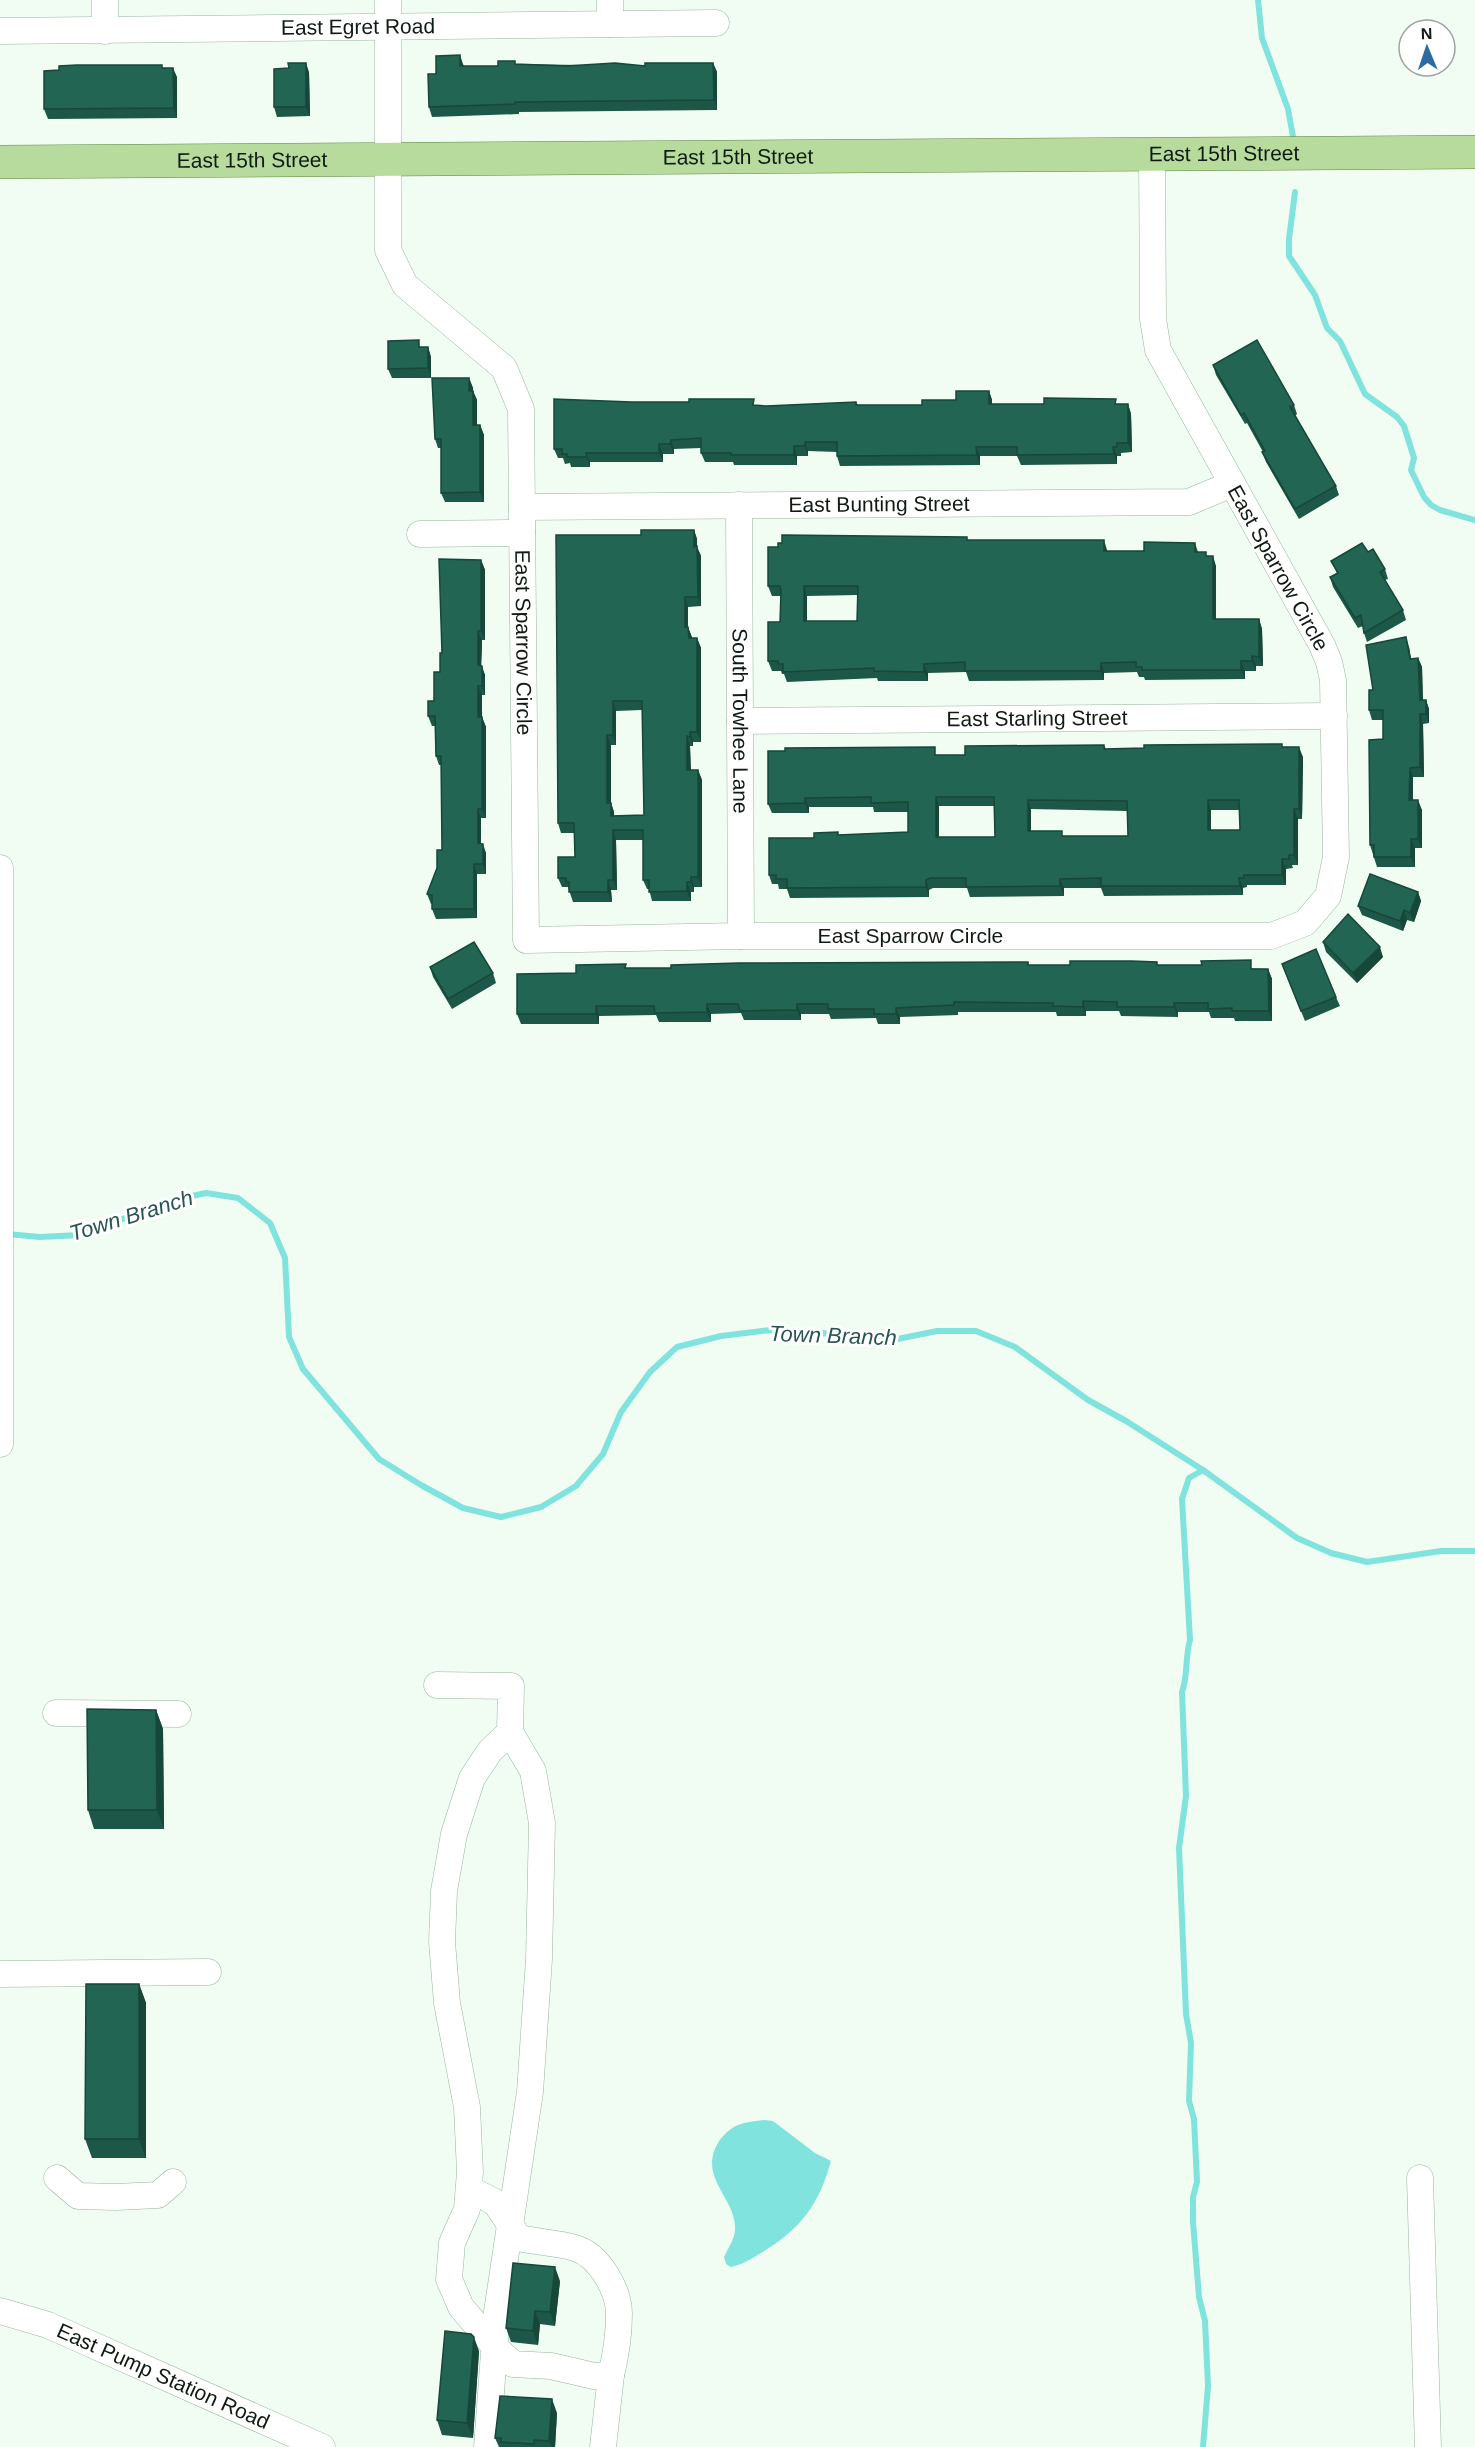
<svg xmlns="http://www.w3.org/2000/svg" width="1475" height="2447" font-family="Arial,sans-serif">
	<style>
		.water { fill: #81e3dd }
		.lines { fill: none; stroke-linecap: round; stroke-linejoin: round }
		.stream { stroke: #81e3dd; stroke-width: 6 }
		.minor-casing { stroke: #97b59e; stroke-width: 27 }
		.major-casing { stroke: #5d8841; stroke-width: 34 }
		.minor { stroke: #fff; stroke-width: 26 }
		.major { stroke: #b7db9c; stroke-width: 33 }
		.wall { fill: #1c5747; fill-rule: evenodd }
		.shaded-wall { fill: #174739 }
		.building { fill: #216552; stroke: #174739; stroke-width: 1.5; fill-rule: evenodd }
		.labels { text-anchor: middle; stroke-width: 6; stroke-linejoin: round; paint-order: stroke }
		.street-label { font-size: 21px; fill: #0f1a12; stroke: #fff }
		.water-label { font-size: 22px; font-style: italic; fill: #285552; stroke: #fff }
	</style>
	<rect width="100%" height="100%" fill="#f1fdf3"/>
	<!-- water -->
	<path class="water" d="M765,2120l8,1 42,32 16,8c-12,44 -31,69 -70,92 -10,6 -19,12 -30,14l-5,-3 -2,-7c3,-7 8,-14 10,-21 6,-23 -14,-41 -20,-61 -7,-20 6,-42 24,-50 8,-3 18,-4 27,-5z"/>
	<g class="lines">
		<!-- stream -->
		<g class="stream">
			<path d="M1258,0l4,38 26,71 6,33"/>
			<path d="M1295,192l-6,47v17l26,39 12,33 13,13 25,53 32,23 7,9 10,32 -3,12 13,27 7,8 9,5 35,10"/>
			<path d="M7,1234l33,3 40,-2 93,-35 33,-7 32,5 32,25 15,35 4,79 14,32 76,90 42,26 42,23 38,9 40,-10 35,-21 27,-32 18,-42 29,-40 27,-25 44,-11 50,-6 42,2 75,9 49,-10h39l39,16 73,53 38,21 77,49 94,68 34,15 36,9 74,-11h34"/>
			<path d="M1203,2447l5,-61 -3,-65 -6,-24 -6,-75v-25l4,-15 -3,-63 -5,-18 2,-58 -5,-29 -7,-166 7,-52 -4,-104c6,-16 3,-35 8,-52l-8,-141 7,-21 14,-8"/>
		</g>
		<defs>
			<g id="minor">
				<path d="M105,0v31"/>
				<path id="s1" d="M388,0v250l17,35 99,83 17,41 5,531 215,-4h530l34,-13 23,-27 8,-39 -3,-177 -4,-18 -7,-17 -164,-295 -5,-31 -1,-165"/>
				<path d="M610,0v24"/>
				<path id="s2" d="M0,31l716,-8"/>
				<path id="s3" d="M739,505l2,431"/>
				<path id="s4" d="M522,507l667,-5 43,-18"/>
				<path d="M420,534l102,-1"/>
				<path id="s5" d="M740,721l594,-5"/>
				<path d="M0,868v576"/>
				<path d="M437,1685l74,1 -1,46 23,39 9,52 -3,136 -9,133 -33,220 -10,135"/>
				<path d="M56,1713l122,1"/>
				<path d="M0,1974l208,-2"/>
				<path d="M57,2178l21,18 38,1 42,-2 15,-13"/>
				<path d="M1420,2178l8,269"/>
				<path d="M469,2189l26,13 24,36c17,4 42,5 56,10 24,7 44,42 44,66 0,20 -3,41 -8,61l-17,1 -43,-10 -38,-2 -18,-17 -34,-40 -12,-28 3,-36 15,-34 3,-37 -3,-65 -20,-104 -5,-61 2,-51 10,-57 18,-56 18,-27 20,-19"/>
				<path id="s6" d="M0,2311l48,14 274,122"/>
				<path d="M603,2447l8,-72"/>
			</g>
			<g id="major">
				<path id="s7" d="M0,162l1475,-10"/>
			</g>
		</defs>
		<!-- minor casing -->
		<use href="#minor" class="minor-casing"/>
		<!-- major casing -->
		<use href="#major" class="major-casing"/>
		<!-- minor -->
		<use href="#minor" class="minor"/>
		<!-- major -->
		<use href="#major" class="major"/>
	</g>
	<!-- wall -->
	<g class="wall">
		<path d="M713,63l4,9v38l-198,2v2l-87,3 -3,-10 7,-33 27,-10 1,2h34l18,-2 129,2z"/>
		<path d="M163,68l14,9v41l-129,1 -4,-10z"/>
		<path d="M309,72l1,44 -33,1 -3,-10z"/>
		<path d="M422,347h6l3,10v21h-39l-4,-9z"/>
		<path d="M1213,365l81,40 3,9 -2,2 41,70 3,9 -40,24 -33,-57 -4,-10h1l-16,-29 -2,1 -29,-49z"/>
		<path d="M469,378l4,10v3l4,9v25h3l4,10v67h-39l-4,-9v-45h-3l-3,-9z"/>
		<path d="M989,391l3,9v4h136l3,10 1,38 -11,1v3h-4v8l-96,1 -4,-9h-37v9l-140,1 -3,-10v-4l-29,-1v5h-11v9h-63l-1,-3h-28l-4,-9v-5l-27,1v5h-11v8h-73v5h-19l-1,-4 -5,1 -2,-6h-5l-4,-9 78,-47 134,4 90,-4 2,3h64l34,-5z"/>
		<path d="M694,530l3,9v8l4,9v50l-13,1v20l4,11h5l4,10v94h-8v4h-3l1,24h7l4,10v107h-8v5h-3v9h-39l-3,-12h-2l-4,-9v-40h-27l1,50h-6l1,12h-39l-5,-15h-6l-4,-9 17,-21 -1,-24h-13l-3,-10 83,-288zM642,710l2,105 -30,1v-4l-3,-9v-58h5v-34z"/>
		<path d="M968,540l139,10v1h37l51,-8 3,9 9,4 9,10v53h43l3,10 1,37h-7v5h-11v8l-100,1 -1,-3h-5l-2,-5 -33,1v7l-135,1 -3,-9 -38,1v8h-50l-1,-3 -90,4 -3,-8h-2l-1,-3h-9l-4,-10 12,-39 1,-26h-9l-4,-10zM858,595l-1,26h-50v-25z"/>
		<path d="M1368,552l17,17 3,10 -3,1 18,30 3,10 -39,22 -3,-9 -1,-7 -5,2 -25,-41 -3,-10 7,-4 -6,-12z"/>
		<path d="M481,560l4,10v70h-3l-1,26 4,9v20h-3v22l4,10v91h-5v26l5,9v21h-9v44l-41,1 -4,-10v-5h-1l-4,-10 10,-26 5,-18 -1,-85h-2l-3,-9 -1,-30h-3l-4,-10 6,-15 6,-29z"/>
		<path d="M1409,647l2,12 7,-1 4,9 1,33h3l3,9v14l-6,1 1,53h-11v23l9,10v38h-7v19h-38l-7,-22 13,-106v-19h-11l-3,-10 4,-20z"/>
		<path d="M1104,745l2,4 177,-2 20,10 -1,62h-4v46h-6l1,3 -7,1v16h-39v2l-4,1v7l-139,1 -3,-8h-37v8l-94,1 -3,-9h-34l-4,2v7l-139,1 -3,-9h-8l-1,-5h-6l-3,-9 45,-37 25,-3 69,-3v-20h-34l-1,-5h-64v6h-37l-4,-9 170,-49h27zM939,806h55l1,31h-56zM1031,809l96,2 1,25h-64l-33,-5zM1211,810h29v20h-29z"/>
		<path d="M1418,892l3,9 -7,21 -7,-2 -4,11 -41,-16 -4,-9z"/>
		<path d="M1323,942l60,15 -26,26 -31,-31z"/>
		<path d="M1028,962l1,3h129l110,4 4,10v42h-37l-1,-3h-23l-2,-6h-31v5l-57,-1 -2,-5h-33v5h-29l-1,-4h-98v3l-58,2v7h-22l-2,-6 -45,1 -2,-5h-28v6h-57l-3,-7 -30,1v8h-52l-3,-7 -57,1v8h-78l-4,-10 59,-41 51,-5h44z"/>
		<path d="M1282,964l54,33 4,9 -35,15z"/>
		<path d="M430,967l63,6 3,10 -44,26 -19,-32z"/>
		<path d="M156,1710l7,19 1,100h-70l-6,-19z"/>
		<path d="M139,1984l7,19v155h-54l-7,-19z"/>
		<path d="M560,2281l-5,45 -15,-2 -2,21 -27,-3 -5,-14z"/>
		<path d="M479,2351l-6,87 -31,-3 -5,-15z"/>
		<path d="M557,2413l-2,34h-56l-4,-9z"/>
	</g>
	<!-- shaded-wall -->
	<g class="shaded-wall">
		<path d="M460,55l3,9 1,12 -4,-10z"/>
		<path d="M306,63l3,9 1,44 -4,-9z"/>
		<path d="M713,63l4,9v38l-3,-10z"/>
		<path d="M173,68l4,9v41l-3,-10z"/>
		<path d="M428,347l3,10v21l-3,-10z"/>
		<path d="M469,378l4,10v12l-4,-9z"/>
		<path d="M473,391l4,9v35l-4,-10z"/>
		<path d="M989,391l3,9v14l-3,-10z"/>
		<path d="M1128,404l3,10 1,38 -4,-9z"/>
		<path d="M480,425l4,10v67l-4,-10z"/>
		<path d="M671,440l3,9v5l-4,-10z"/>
		<path d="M805,442l3,9v5l-3,-10z"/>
		<path d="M659,444l4,10v8l-4,-9z"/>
		<path d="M794,446l3,10v9l-3,-10z"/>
		<path d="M976,447l4,9v9l-3,-10z"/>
		<path d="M1113,447l4,9v8l-3,-10z"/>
		<path d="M586,453l4,9v5l-3,-10z"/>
		<path d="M694,530l3,9v8l4,9v50l-3,-9z"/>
		<path d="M1104,540l3,10v11l-3,-10z"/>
		<path d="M1213,556l3,10v63l-3,-10z"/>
		<path d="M481,560l4,10v70l-4,-9z"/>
		<path d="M804,586l3,10v35l-3,-10z"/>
		<path d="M685,597l3,10v30l-3,-10z"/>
		<path d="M1259,619l3,10 1,37 -4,-9z"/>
		<path d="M688,627l4,10v11l-3,-10z"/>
		<path d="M478,631l4,9 -1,35 -3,-10z"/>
		<path d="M1406,637l3,10 4,22 -3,-10z"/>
		<path d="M697,638l4,10v94l-4,-10z"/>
		<path d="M1252,656l4,10v5l-4,-10z"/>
		<path d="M1418,658l4,9 1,42 -3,-9z"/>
		<path d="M1241,661l4,10v8l-4,-9z"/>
		<path d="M1101,663l3,10v7l-3,-9z"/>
		<path d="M924,664l4,9v8l-4,-9z"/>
		<path d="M482,666l3,9v20l-3,-9z"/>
		<path d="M478,686l4,9v32l-4,-10z"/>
		<path d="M1426,700l3,9v14l-3,-9z"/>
		<path d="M613,701l3,10v34l-3,-10z"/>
		<path d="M1420,714l3,10 1,53 -4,-10z"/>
		<path d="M482,717l4,10v91l-4,-9z"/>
		<path d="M690,732l3,10v4l-3,-9z"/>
		<path d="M607,735l4,10v67l-4,-9z"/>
		<path d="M687,736l3,10 1,34 -4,-10z"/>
		<path d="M1299,747l4,10 -1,62 -3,-10z"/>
		<path d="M1410,768l3,9v33l-4,-10z"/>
		<path d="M698,770l4,10v107l-4,-10z"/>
		<path d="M936,797l3,9v40l-3,-9z"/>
		<path d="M805,798l4,9v6l-4,-10z"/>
		<path d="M1028,800l3,9v32l-3,-10z"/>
		<path d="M1208,800l3,10v30l-3,-10z"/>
		<path d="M1418,800l4,10v38l-4,-9z"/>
		<path d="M611,803l3,9 1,14 -4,-10z"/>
		<path d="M478,809l3,9v35l-3,-10z"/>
		<path d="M1294,809l4,10v46l-4,-10z"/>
		<path d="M613,830l3,10 1,50 -4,-10z"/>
		<path d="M1411,839l4,9v19l-4,-10z"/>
		<path d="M483,844l3,9v21l-3,-10z"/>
		<path d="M1282,859l4,10v16l-4,-10z"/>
		<path d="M474,864l3,10v44l-3,-9z"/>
		<path d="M691,877l3,10v5l-3,-10z"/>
		<path d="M1239,878l4,10v7l-3,-9z"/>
		<path d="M1060,879l4,9v8l-4,-10z"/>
		<path d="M608,880l3,10 1,12 -4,-10z"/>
		<path d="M926,880l3,10v7l-3,-10z"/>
		<path d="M687,882l4,10v9l-4,-10z"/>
		<path d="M1418,892l3,9 -7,21 -4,-9z"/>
		<path d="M1404,910l3,10 -4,11 -3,-10z"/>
		<path d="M1380,947l3,10 -26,26 -4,-10z"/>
		<path d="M1268,969l4,10v42l-3,-10z"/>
		<path d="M1083,1001l3,10v5l-3,-9z"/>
		<path d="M1174,1003l4,9v5l-4,-10z"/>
		<path d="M707,1004l4,10v8l-4,-10z"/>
		<path d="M797,1004l4,10v6l-4,-10z"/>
		<path d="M596,1006l3,10v8l-3,-10z"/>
		<path d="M896,1008l4,9v7l-4,-10z"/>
		<path d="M156,1710l7,19 1,100 -7,-19z"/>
		<path d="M139,1984l7,19v155l-7,-19z"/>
		<path d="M555,2267l5,14 -5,45 -5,-14z"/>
		<path d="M535,2311l5,13 -2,21 -5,-14z"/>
		<path d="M474,2337l5,14 -6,87 -6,-15z"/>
		<path d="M552,2399l5,14 -2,34h-3l-3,-6z"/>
	</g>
	<!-- building -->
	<g class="building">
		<path d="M460,55v11h38v-5h17v3l51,2 49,-3 30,3v-3h68l1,37 -199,2v2l-86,3 -1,-33h8v-18z"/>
		<path d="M288,63h18v44h-32v-38l15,-1z"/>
		<path d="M77,65h85v3h11l1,40 -130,1v-38l15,-1v-4z"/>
		<path d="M419,340v7h9v21l-40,1v-28z"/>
		<path d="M1257,340l37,65 -4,2 46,79 -41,23 -33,-57 3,-1 -21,-38 -3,2 -28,-50z"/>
		<path d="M432,378h37v13h4v34h7v67l-39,1v-54h-6z"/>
		<path d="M956,391h33v13h55v-6l72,1 -1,5h13v39h-11v4h-4l1,7 -97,1v-8h-41l1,8 -140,1v-14h-32v4h-11v9h-63v-2h-30v-15l-30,2 -1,4h-11v9h-73l1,4h-20v-3h-5v-5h-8v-50l78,3h57v-3h65l-1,6 13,1 90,-4v3h66v-5h34z"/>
		<path d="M641,530h53v17l3,-1 1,51h-13v30h3l1,11h8v94h-7v5l-3,-1v34h11v107h-7v5h-4v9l-38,1v-12h-6v-50h-30v50h-5v12h-39v-10h-3v-4h-8v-21h17l-1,-34h-16l-2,-288h85zM613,701h29l2,114 -33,1v-13h-4v-68h6z"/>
		<path d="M782,535l185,2v3h137v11h40v-9l51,1v9h11v4h7v63h46v38l-7,-1v5h-11v9h-99v-3h-6v-5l-35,1v8h-136v-9l-41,2v8l-50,-1v-3l-91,4v-8h-5v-3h-10v-39h12l1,-31 -1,-5h-12v-39h10v-4h4zM804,586h54l-1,35h-53z"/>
		<path d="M1362,543l6,9 5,-3 12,20 -5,3 23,38 -39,23 -3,-18 -6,3 -25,-41 8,-4 -7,-12z"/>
		<path d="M439,559l42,1v71h-3v34l4,1v20h-4v31h4v92h-4v34l5,1v20h-9v45h-42v-14l-5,-1 10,-26v-18h5l-1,-94h-5l-1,-40h-7v-15h6v-29h6v-19h2z"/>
		<path d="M1406,637l4,22 8,-1 2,42h6v14h-6v53l-10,1 -1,32h9v39h-7v18h-37v-12h-4l-1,-105 14,-1v-29h-14v-20h4l-7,-45z"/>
		<path d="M1282,744v3h17v62h-5v46h-5v4h-7v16h-38v3h-5l1,8h-139v-8l-41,1v7l-94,1v-9h-36l-4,2v7l-139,1v-9h-11v-4h-7v-37h45v-5l24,-1v3l70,-3v-30l-37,1v-6l-66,1v5l-37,1v-53h17v-3l150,-1v8h30v-9l139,-1v4l40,-1v-3zM936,797h58l1,40h-59zM1028,800l99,1 1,35h-66v-5h-34zM1208,800h31l1,30h-32z"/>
		<path d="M1370,874l48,18 -8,21 -6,-3 -4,11 -42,-15z"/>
		<path d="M1348,914l32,33 -27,26 -30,-31z"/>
		<path d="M474,942l19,31 -45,26 -18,-32z"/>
		<path d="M1316,949l20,48 -35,14 -19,-47z"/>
		<path d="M1251,960v9h17l1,42h-37v-3l-24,1v-6h-34v4h-57v-5l-34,-1v6l-30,-1v-3l-99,-1v3l-58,3v6h-22v-5h-46v-5h-31v6l-57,1 -2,-7h-31v8l-52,1 -1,-7h-58v8h-79v-40l59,-1v-8l50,-1 -1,4h46v-3l68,-2 289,-1v3h42v-4h61l26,1v3h45l-1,-4z"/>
		<path d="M87,1709l69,1 1,100h-69z"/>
		<path d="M86,1984h53v155h-54z"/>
		<path d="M513,2263l42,4 -5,45 -15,-1 -2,20 -27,-3z"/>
		<path d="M445,2331l26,3 3,3 -7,86 -30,-3z"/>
		<path d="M500,2396l52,3 -3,42 -15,-1v4l-33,-2v-4h-6z"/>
	</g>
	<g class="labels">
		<!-- street labels -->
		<g class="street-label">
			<text dy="7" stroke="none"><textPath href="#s2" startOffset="358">East Egret Road</textPath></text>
			<text dy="7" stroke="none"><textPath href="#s7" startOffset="1224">East 15th Street</textPath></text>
			<text dy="7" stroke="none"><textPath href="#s7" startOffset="738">East 15th Street</textPath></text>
			<text dy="7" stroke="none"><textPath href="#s7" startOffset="252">East 15th Street</textPath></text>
			<text dy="7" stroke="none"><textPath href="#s4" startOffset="357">East Bunting Street</textPath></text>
			<text transform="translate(1278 568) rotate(61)" y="7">East Sparrow Circle</text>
			<text dy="7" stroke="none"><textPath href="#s1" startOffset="696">East Sparrow Circle</textPath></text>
			<text dy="7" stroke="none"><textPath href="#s5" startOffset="297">East Starling Street</textPath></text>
			<text dy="7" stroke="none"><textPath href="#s3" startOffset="216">South Towhee Lane</textPath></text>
			<text dy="7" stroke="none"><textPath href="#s1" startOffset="1378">East Sparrow Circle</textPath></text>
			<text dy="7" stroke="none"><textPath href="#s6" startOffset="176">East Pump Station Road</textPath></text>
		</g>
		<!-- water labels -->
		<g class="water-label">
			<text transform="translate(131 1215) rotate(-17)" y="8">Town Branch</text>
			<text transform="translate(833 1335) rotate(2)" y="8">Town Branch</text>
		</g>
	</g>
	<!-- north arrow -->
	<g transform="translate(1427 48) rotate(358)"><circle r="28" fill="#ffffff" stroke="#9fa3a0" stroke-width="1.5"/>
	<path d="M0-4.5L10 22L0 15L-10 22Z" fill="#2b6ca2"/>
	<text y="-9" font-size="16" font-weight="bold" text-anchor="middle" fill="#0f1a12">N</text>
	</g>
</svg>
